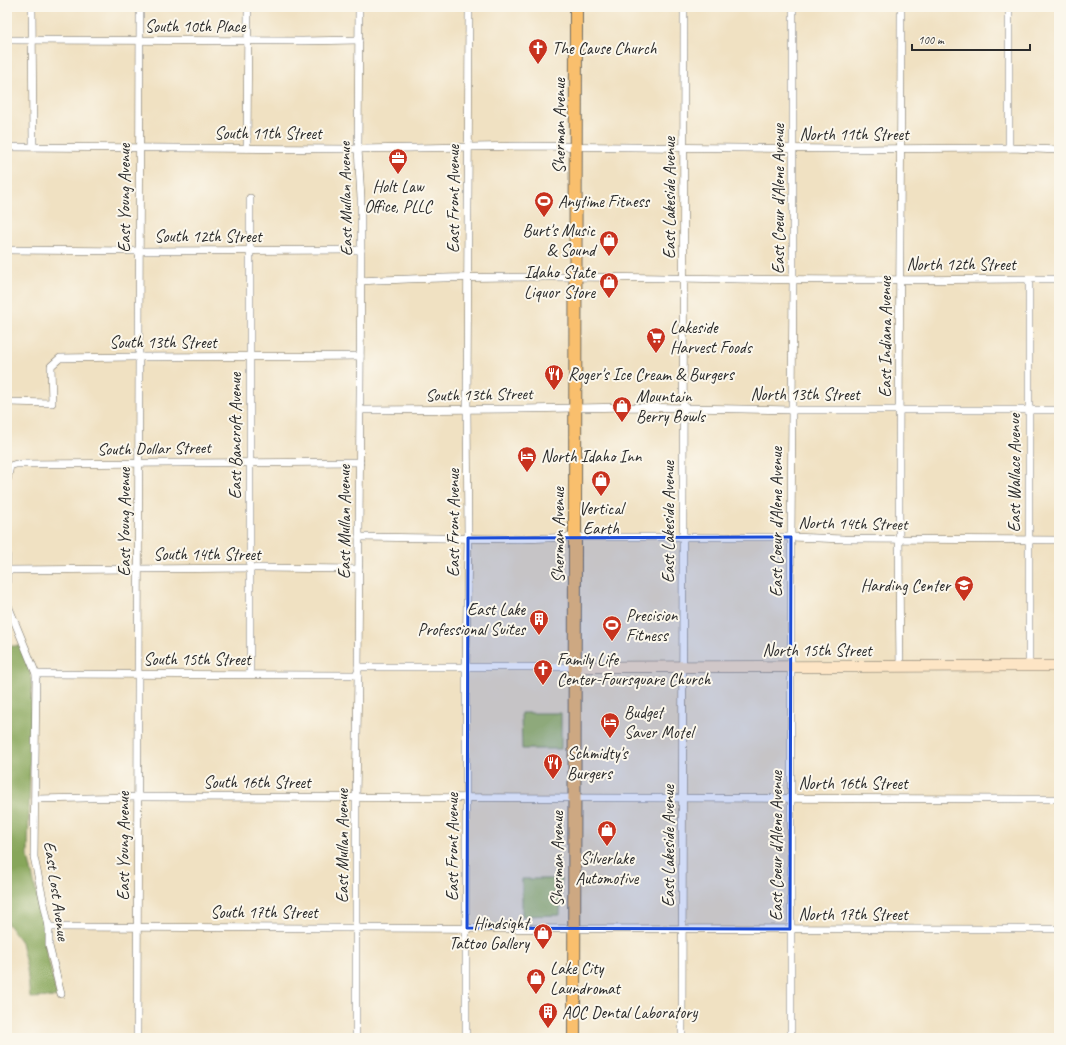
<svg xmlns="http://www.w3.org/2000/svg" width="1066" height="1045" font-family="Caveat,sans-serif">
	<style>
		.green { fill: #aac065; stroke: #6a7648 }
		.forest { fill: #87a65a; stroke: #596842 }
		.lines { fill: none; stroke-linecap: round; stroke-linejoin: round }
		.minor-casing { stroke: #706b60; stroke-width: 8 }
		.secondary-casing { stroke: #706b60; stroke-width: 12 }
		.primary-casing { stroke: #706b60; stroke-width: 14 }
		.minor { stroke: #fff; stroke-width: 7 }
		.secondary { stroke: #fde5c5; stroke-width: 11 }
		.primary { stroke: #f9bf6d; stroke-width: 12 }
		.marked { fill: #1d4ed8; fill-opacity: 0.2; stroke: #1d4ed8; stroke-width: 3; stroke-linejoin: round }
		.labels { text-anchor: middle; stroke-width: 4; stroke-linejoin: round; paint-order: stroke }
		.street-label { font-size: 17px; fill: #2b2b2b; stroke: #fbf7ec }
		.poi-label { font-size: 17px; fill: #2b2b2b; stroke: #fbf7ec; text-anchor: start }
	</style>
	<rect width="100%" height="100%" fill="#fbf7ec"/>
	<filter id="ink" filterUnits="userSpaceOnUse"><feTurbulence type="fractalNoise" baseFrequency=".025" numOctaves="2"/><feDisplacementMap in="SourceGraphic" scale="8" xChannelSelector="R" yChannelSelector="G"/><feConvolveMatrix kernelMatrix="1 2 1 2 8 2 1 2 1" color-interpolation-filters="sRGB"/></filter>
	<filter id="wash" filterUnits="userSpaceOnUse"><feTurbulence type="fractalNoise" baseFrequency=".012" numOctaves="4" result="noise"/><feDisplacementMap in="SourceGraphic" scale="16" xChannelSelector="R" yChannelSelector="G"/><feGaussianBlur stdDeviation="0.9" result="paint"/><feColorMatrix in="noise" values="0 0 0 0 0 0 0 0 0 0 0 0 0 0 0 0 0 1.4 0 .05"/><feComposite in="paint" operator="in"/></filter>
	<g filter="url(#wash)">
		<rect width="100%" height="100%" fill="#f0e1c2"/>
		<!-- green -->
		<g class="green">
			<path d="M521,713h40v36h-39z"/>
			<path d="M522,879h39l-1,36 -38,1z"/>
		</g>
		<!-- forest -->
		<path class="forest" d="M7,646h13l9,22 3,15 -4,173 16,71 1,18 12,52 -27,1 -3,-29 -6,-27 -14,-19z"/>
	</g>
	<g filter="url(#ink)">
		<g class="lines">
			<defs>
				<g id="minor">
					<path d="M32,7l1,140"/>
					<path d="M1009,7v141"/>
					<path d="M7,40l295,1 57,-1"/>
					<path d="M7,147l351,2 164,-3 324,3 163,-1 50,2"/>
					<path d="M247,148l1,-141"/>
					<path d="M250,198v476"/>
					<path d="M7,250l132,1 222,-1"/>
					<path d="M1029,279v388"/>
					<path d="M360,281c125,-6 251,-4 376,-2 108,2 215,0 323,0"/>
					<path d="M7,402l45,1 -1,-37 9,-8c100,-2 200,-1 300,-2"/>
					<path d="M360,410l161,-1 109,-2 162,3h267"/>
					<path d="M359,537l162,2 54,-2h216l53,2 215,1"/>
					<path d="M8,570l251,-2 100,1"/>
					<path d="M7,586v-105l3,-15 6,-2 344,-2"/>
					<path d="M7,603l29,71 -2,183 15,70v19l12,48"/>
					<path d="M900,666c-3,-219 1,-439 1,-659"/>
					<path d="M358,667h218"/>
					<path d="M36,674l322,1"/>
					<path d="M35,799l103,-2 921,2"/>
					<path d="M49,927c337,2 673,2 1010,2"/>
					<path d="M137,1038l3,-1031"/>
					<path d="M356,1038v-240l2,-123 3,-425v-52l-3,-49 1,-142"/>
					<path d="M466,1038v-371l2,-129 -1,-129 2,-402"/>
					<path d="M682,1038l2,-1031"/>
					<path d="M791,1038v-501l2,-258v-272"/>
				</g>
				<path id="secondary" d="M576,667l483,-1"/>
				<path id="primary" d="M574,1038l2,-1031"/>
			</defs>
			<!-- minor casing -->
			<use href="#minor" class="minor-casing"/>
			<!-- secondary casing -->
			<use href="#secondary" class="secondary-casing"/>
			<!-- primary casing -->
			<use href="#primary" class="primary-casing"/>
			<!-- minor -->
			<use href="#minor" class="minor"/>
			<!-- secondary -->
			<use href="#secondary" class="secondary"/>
			<!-- primary -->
			<use href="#primary" class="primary"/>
		</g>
	</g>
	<!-- marked area -->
	<path class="marked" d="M791,537l-1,392 -323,-1 1,-390z"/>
	<!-- icons -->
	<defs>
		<symbol id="church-pin" viewBox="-11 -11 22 30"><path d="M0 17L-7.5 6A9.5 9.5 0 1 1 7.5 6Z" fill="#c8321e" stroke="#fbf7ec"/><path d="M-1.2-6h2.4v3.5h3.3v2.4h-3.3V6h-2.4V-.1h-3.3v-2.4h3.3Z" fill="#fff"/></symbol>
		<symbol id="office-pin" viewBox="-11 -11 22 30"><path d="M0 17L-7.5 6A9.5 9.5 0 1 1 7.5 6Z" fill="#c8321e" stroke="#fbf7ec"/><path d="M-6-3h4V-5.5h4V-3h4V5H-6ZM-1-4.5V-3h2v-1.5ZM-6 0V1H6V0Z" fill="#fff"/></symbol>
		<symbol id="stadium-pin" viewBox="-11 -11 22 30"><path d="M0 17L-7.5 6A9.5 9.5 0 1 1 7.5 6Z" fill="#c8321e" stroke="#fbf7ec"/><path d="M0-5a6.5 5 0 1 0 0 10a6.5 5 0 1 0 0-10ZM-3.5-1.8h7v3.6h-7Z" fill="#fff"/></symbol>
		<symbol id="shop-pin" viewBox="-11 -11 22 30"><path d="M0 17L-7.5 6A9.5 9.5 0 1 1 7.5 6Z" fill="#c8321e" stroke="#fbf7ec"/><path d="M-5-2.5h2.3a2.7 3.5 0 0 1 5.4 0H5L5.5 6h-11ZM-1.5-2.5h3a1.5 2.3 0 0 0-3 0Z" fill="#fff"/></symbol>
		<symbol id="supermarket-pin" viewBox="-11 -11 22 30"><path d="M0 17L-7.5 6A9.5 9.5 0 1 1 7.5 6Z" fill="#c8321e" stroke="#fbf7ec"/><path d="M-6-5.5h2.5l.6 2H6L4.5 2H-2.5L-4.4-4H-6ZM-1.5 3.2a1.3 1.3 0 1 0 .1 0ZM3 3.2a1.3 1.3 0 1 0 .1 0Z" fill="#fff"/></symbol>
		<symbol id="restaurant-pin" viewBox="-11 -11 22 30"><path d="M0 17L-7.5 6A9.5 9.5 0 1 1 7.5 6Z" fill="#c8321e" stroke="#fbf7ec"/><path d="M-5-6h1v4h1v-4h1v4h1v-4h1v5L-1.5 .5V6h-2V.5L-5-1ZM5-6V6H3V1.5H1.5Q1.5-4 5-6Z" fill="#fff"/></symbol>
		<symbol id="hotel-pin" viewBox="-11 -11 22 30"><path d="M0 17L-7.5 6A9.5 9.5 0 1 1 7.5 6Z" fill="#c8321e" stroke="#fbf7ec"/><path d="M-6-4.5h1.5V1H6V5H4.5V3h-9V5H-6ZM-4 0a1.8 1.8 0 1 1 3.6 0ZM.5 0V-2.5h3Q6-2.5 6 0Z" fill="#fff"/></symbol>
		<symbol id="school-pin" viewBox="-11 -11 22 30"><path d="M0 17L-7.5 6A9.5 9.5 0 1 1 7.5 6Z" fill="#c8321e" stroke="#fbf7ec"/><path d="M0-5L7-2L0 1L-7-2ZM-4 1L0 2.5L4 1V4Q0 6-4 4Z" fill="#fff"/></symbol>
		<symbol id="building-pin" viewBox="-11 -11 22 30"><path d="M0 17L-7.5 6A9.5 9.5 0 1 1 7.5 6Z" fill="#c8321e" stroke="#fbf7ec"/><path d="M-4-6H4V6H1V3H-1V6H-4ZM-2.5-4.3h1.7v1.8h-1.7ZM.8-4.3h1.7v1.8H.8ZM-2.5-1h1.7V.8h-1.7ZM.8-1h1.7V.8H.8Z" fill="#fff"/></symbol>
	</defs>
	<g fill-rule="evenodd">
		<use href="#church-pin" x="527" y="37" width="22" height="30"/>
		<use href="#office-pin" x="387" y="147" width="22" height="30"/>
		<use href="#stadium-pin" x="533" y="190" width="22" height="30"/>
		<use href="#shop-pin" x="598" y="229" width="22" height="30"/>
		<use href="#shop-pin" x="598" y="271" width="22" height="30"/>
		<use href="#supermarket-pin" x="645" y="326" width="22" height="30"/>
		<use href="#restaurant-pin" x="543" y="363" width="22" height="30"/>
		<use href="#shop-pin" x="611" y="395" width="22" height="30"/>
		<use href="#hotel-pin" x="516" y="445" width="22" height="30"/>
		<use href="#shop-pin" x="590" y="469" width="22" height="30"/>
		<use href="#school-pin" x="953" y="574" width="22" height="30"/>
		<use href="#building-pin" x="528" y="608" width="22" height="30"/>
		<use href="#stadium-pin" x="601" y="614" width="22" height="30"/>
		<use href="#church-pin" x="532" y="658" width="22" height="30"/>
		<use href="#hotel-pin" x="599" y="711" width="22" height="30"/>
		<use href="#restaurant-pin" x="542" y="752" width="22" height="30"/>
		<use href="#shop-pin" x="596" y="819" width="22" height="30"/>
		<use href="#shop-pin" x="532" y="922" width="22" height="30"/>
		<use href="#shop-pin" x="525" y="967" width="22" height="30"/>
		<use href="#building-pin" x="537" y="1001" width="22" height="30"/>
	</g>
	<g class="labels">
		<!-- street labels -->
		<g class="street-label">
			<text x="195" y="32">South 10th Place</text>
			<text transform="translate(559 126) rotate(-90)" y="6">Sherman Avenue</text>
			<text x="268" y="139">South 11th Street</text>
			<text x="854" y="140">North 11th Street</text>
			<text transform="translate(124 198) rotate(-90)" y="6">East Young Avenue</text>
			<text transform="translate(669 198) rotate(-90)" y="6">East Lakeside Avenue</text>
			<text transform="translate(345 199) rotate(-91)" y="6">East Mullan Avenue</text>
			<text transform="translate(453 199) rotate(-90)" y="6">East Front Avenue</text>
			<text transform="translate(778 199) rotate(-90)" y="6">East Coeur d'Alene Avenue</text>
			<text x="208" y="242">South 12th Street</text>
			<text x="961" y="270">North 12th Street</text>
			<text transform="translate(885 337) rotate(-90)" y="6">East Indiana Avenue</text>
			<text x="163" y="348">South 13th Street</text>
			<text transform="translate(479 394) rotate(-1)" y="6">South 13th Street</text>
			<text x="805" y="400">North 13th Street</text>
			<text transform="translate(235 436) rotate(-90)" y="6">East Bancroft Avenue</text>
			<text transform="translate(154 448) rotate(-1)" y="6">South Dollar Street</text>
			<text transform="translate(1014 473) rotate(-90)" y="6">East Wallace Avenue</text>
			<text transform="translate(124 522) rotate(-90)" y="6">East Young Avenue</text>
			<text transform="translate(344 522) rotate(-90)" y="6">East Mullan Avenue</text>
			<text transform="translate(668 522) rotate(-90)" y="6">East Lakeside Avenue</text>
			<text transform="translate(776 522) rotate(-90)" y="6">East Coeur d'Alene Avenue</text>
			<text transform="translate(453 523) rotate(-90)" y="6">East Front Avenue</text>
			<text transform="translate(853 523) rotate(1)" y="6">North 14th Street</text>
			<text transform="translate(558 535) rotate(-90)" y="6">Sherman Avenue</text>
			<text x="207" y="560">South 14th Street</text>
			<text x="817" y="656">North 15th Street</text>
			<text x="197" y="665">South 15th Street</text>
			<text x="257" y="788">South 16th Street</text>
			<text x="853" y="789">North 16th Street</text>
			<text transform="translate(123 846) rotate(-90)" y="6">East Young Avenue</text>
			<text transform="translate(342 846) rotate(-90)" y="6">East Mullan Avenue</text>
			<text transform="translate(668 846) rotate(-90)" y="6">East Lakeside Avenue</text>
			<text transform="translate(776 846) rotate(-90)" y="6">East Coeur d'Alene Avenue</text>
			<text transform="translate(452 847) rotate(-90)" y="6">East Front Avenue</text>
			<text transform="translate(557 859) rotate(-90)" y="6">Sherman Avenue</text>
			<text transform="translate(57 891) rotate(82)" y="6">East Lost Avenue</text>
			<text x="264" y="918">South 17th Street</text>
			<text x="853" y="920">North 17th Street</text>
		</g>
		<!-- poi labels -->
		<g class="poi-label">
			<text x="552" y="54">The Cause Church</text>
			<text x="398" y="192" text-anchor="middle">Holt Law<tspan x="398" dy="20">Office, PLLC</tspan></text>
			<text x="558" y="207">Anytime Fitness</text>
			<text x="595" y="236" text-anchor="end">Burt's Music<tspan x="595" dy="20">&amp; Sound</tspan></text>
			<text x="595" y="278" text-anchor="end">Idaho State<tspan x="595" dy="20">Liquor Store</tspan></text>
			<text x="670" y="333">Lakeside<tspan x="670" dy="20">Harvest Foods</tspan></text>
			<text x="568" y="380">Roger's Ice Cream &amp; Burgers</text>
			<text x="636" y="402">Mountain<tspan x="636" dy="20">Berry Bowls</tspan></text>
			<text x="541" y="462">North Idaho Inn</text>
			<text x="601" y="514" text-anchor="middle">Vertical<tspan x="601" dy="20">Earth</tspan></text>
			<text x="950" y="591" text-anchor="end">Harding Center</text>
			<text x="525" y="615" text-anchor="end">East Lake<tspan x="525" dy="20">Professional Suites</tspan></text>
			<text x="626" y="621">Precision<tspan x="626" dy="20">Fitness</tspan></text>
			<text x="557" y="665">Family Life<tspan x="557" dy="20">Center-Foursquare Church</tspan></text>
			<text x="624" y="718">Budget<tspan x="624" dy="20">Saver Motel</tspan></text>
			<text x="567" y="759">Schmidty's<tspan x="567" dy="20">Burgers</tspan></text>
			<text x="607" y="864" text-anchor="middle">Silverlake<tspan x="607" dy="20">Automotive</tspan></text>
			<text x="529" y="929" text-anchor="end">Hindsight<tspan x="529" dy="20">Tattoo Gallery</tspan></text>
			<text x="550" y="974">Lake City<tspan x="550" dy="20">Laundromat</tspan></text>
			<text x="562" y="1018">AOC Dental Laboratory</text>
		</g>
	</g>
	<!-- margin -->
	<rect width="1066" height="1045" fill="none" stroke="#fbf7ec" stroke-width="24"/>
	<!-- scale -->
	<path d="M912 44v6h118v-6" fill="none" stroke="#2b2b2b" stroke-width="2"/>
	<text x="918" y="44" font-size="12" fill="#2b2b2b" stroke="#fbf7ec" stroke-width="3" paint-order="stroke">100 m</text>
</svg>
